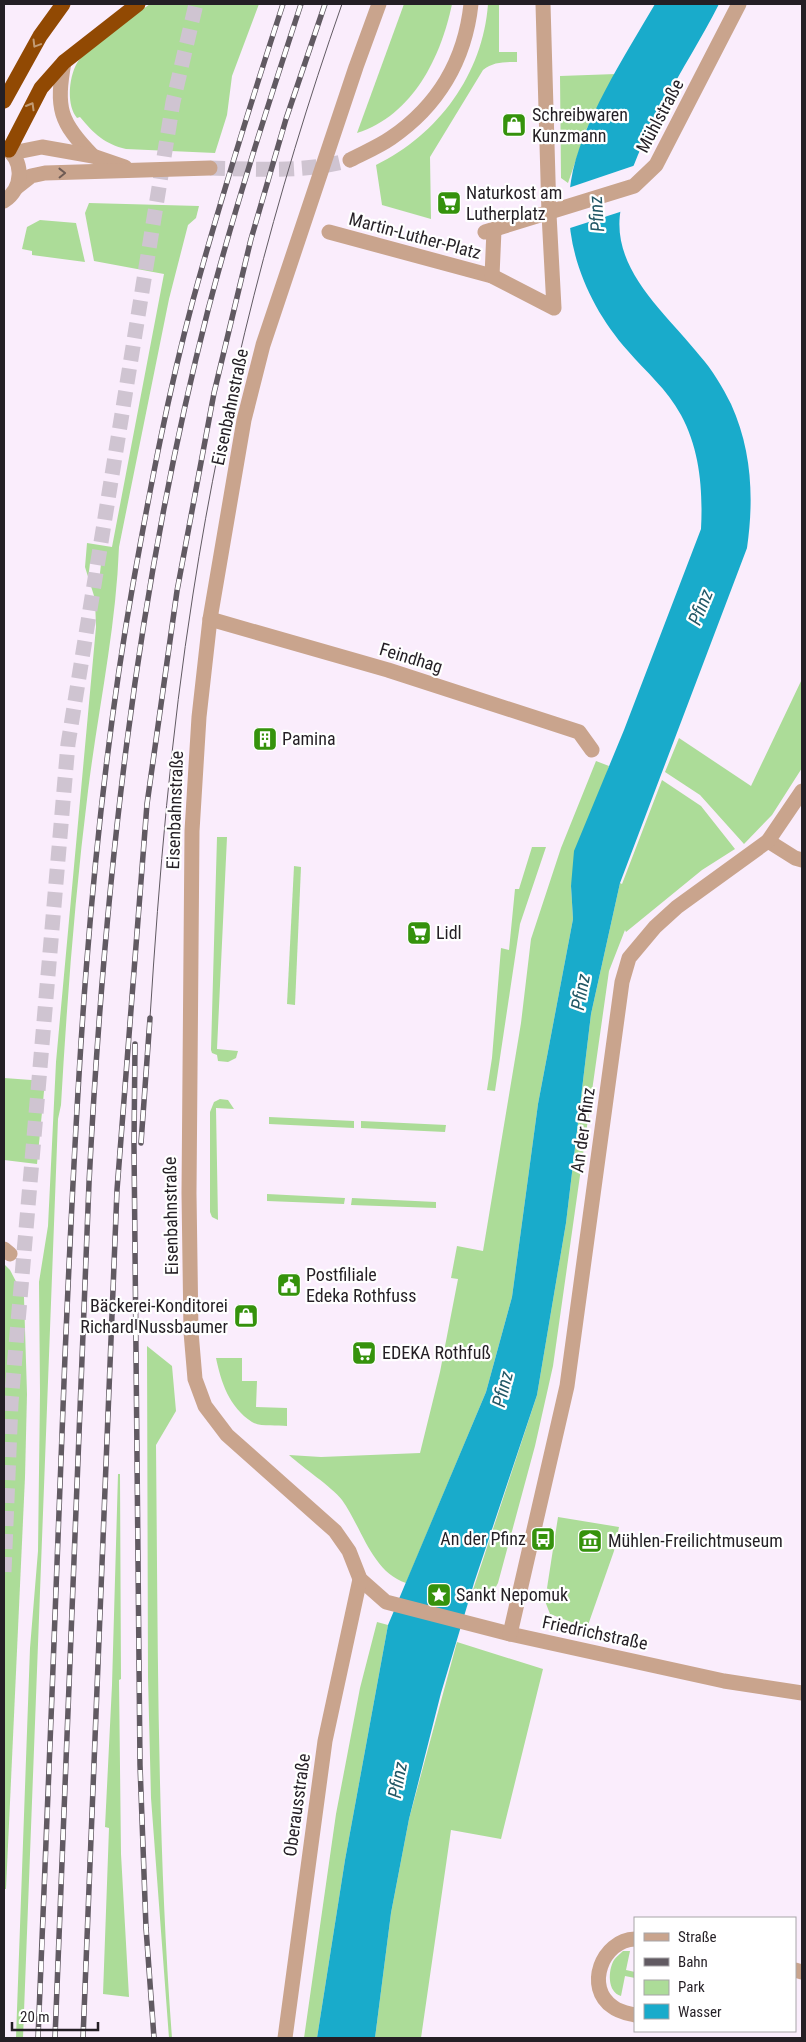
<svg xmlns="http://www.w3.org/2000/svg" width="806" height="2042" font-family="'Roboto Condensed',sans-serif">
	<style>
		.green { fill: #acdc98; fill-rule: evenodd }
		.water { fill: #19abcb }
		.pier { fill: #faedfc }
		.lines { fill: none; stroke-linecap: round; stroke-linejoin: round }
		.minor-tunnel { stroke: #cfc4d1; stroke-width: 15; stroke-dasharray: 15 8; stroke-linecap: butt }
		.highway-tunnel { stroke: #cfc4d1; stroke-width: 15; stroke-dasharray: 15 8; stroke-linecap: butt }
		.minor { stroke: #c9a48d; stroke-width: 15 }
		.highway { stroke: #914903; stroke-width: 15 }
		.tram { stroke: #615a62; stroke-width: 1 }
		.rail-casing { stroke: #615a62; stroke-width: 5.5 }
		.rail { stroke: #fff; stroke-width: 4; stroke-dasharray: 11; stroke-linecap: butt }
		.oneway { stroke: #c29b74 }
		.oneway2 { stroke: #6e5b54 }
		.labels { text-anchor: middle; stroke-width: 4.5; stroke-linejoin: round; paint-order: stroke }
		.poi-label { font-size: 18px; fill: #241f25; stroke: #fff; text-anchor: start }
		.street-label { font-size: 18px; fill: #241f25; stroke: #fff }
		.water-label { font-size: 19px; font-style: italic; fill: #235866; stroke: #fff }
	</style>
	<rect width="100%" height="100%" fill="#faedfc"/>
	<!-- green -->
	<g class="green">
		<path d="M150,4h109l-27,72 -5,39 -12,38 -89,-4c-21,-5 -32,-15 -46,-32l-3,1c-11,-13 -8,-41 0,-55 9,-15 57,-47 73,-59z"/>
		<path d="M404,4h48c-11,53 -39,111 -95,129z"/>
		<path d="M488,4h11v48h18v10c-13,0 -24,0 -34,8l-53,87 1,62 -49,-14 -6,-40c62,-30 107,-91 112,-161z"/>
		<path d="M616,74l-29,54 -19,55 -7,-5 -1,-102z"/>
		<path d="M89,203l110,3 -3,12 -8,7 -19,74 -50,248c-3,82 -21,163 -31,244 -13,104 -21,209 -27,314l-3,14 -35,919h-7l14,-390 8,-97 2,-158 -1,-111 9,-56 8,-164 40,-435 -1,-28 -10,-32 2,-24 25,4 52,-273 -70,-13 -9,-48zM90,563l11,1 -2,18 -11,-2z"/>
		<path d="M40,220l36,3 9,39 -53,-7v-4l-10,-2 5,-22z"/>
		<path d="M802,679v89l-30,47 -28,29 -44,-49 -35,-23 14,-34 72,48z"/>
		<path d="M596,761l13,5 -38,120 2,33 -35,185 -26,193 -26,95 -80,191c-34,-11 -44,-55 -64,-83 -11,-14 -39,-32 -53,-45l32,2 99,-4 20,-81 18,-93 -7,-1 6,-32 26,5 38,-228 10,-84 30,-91z"/>
		<path d="M662,780l39,26 34,43 -33,21 -76,62 -1,-2 -16,41 -56,395 -18,80 -37,137 -11,20 -17,-4 67,-204 29,-172 25,-209 29,-131 2,1z"/>
		<path d="M217,837h10l-10,212 21,2 -2,7 -8,4 -10,-1 -1,-6 -5,-2 -1,-3z"/>
		<path d="M532,847h14l-26,77 -25,167 -8,-1 5,-32 9,-110 8,2 6,-61h4z"/>
		<path d="M294,866l7,1 -6,138 -8,-1z"/>
		<path d="M4,1078l41,3 -8,83 -33,-4z"/>
		<path d="M220,1099l8,1 6,9 -18,-1 2,112 -6,-3 -2,-5v-100l4,-10z"/>
		<path d="M269,1117l85,4v7l-85,-4z"/>
		<path d="M361,1121l85,4 -1,7 -84,-4z"/>
		<path d="M267,1194l78,4 -1,6 -77,-3z"/>
		<path d="M352,1198l84,4v6l-85,-3z"/>
		<path d="M4,1264l6,6 14,27 3,97 -2,83 -19,412h-2z"/>
		<path d="M147,1346l25,20 4,45 -20,34c2,198 1,396 16,593h-3l-18,-240 -3,-121z"/>
		<path d="M216,1358h26v23h15l-1,26 31,1v18c-10,-1 -27,1 -35,-4 -23,-15 -31,-40 -36,-64z"/>
		<path d="M118,1474h2l1,205 -2,1 2,174 8,143 -26,-3 6,-166 -4,-1 7,-142z"/>
		<path d="M558,1517l61,10 -5,24 -27,77 -37,-14 -5,-13z"/>
		<path d="M377,1622l11,3 -43,235 -28,178h-13l32,-224 24,-126z"/>
		<path d="M457,1642l86,27 -42,170 -50,-9 -30,208h-46l16,-125 18,-94z"/>
		<path d="M623,1951h7l-4,19 9,2v6l-10,-2 -4,20c-14,-4 -13,-26 -7,-36 2,-3 6,-6 9,-9z"/>
	</g>
	<!-- water -->
	<path class="water" d="M655,4h64c-33,65 -83,132 -98,204 -12,61 46,106 79,148 12,13 23,32 31,48 21,46 23,95 16,144l-127,335 -29,131 -25,209 -29,172 -63,188 -33,110 -32,126 -18,94 -16,125h-58l28,-178 43,-235 98,-233 26,-95 26,-193 35,-185 -2,-33 3,-35 50,-121 77,-201c2,-39 -1,-79 -20,-114 -14,-26 -35,-43 -53,-64 -41,-46 -67,-109 -57,-170 9,-57 55,-127 84,-177z"/>
	<!-- pier -->
	<path class="pier" d="M636,165l-13,46 -56,18 1,-41z"/>
	<g class="lines">
		<!-- minor-tunnel -->
		<path class="minor-tunnel" d="M210,168c47,1 94,5 140,-8"/>
		<!-- highway-tunnel -->
		<path class="highway-tunnel" d="M4,1572l7,-169 57,-659 105,-642 23,-98"/>
		<!-- minor -->
		<g class="minor">
			<path d="M379,4l-23,63 -93,278 -19,75 -34,199 -11,98 -7,114 -3,362 2,139 4,47 10,27 22,29 108,96 14,20 11,28 26,23 124,32 214,47 78,12"/>
			<path d="M64,62c-8,46 -5,60 29,94"/>
			<path d="M12,153l30,-6 51,9 32,11"/>
			<path d="M350,160c13,-7 28,-13 41,-22 47,-32 74,-78 80,-134"/>
			<path d="M17,187l14,-11 14,-3 165,-5"/>
			<path d="M4,201c19,-12 21,-41 1,-53"/>
			<path d="M329,232l163,44 62,32 -5,-94 -6,-210"/>
			<path d="M485,232l149,-46 22,-21 83,-161"/>
			<path d="M492,276l2,-46"/>
			<path d="M210,619l178,51 191,62 13,18"/>
			<path d="M768,841l27,17 7,2"/>
			<path d="M4,1249l6,5"/>
			<path d="M510,1634l57,-248 55,-404 7,-24 26,-31 22,-20 91,-66 34,-50"/>
			<path d="M635,1939c-33,1 -51,49 -22,68 6,5 14,6 22,8"/>
			<path d="M795,1970l7,2"/>
			<path d="M285,2038l40,-297 35,-162"/>
		</g>
		<!-- highway -->
		<g class="highway">
			<path d="M4,101l36,-65 23,-32"/>
			<path d="M9,150l32,-62 23,-26 74,-58"/>
		</g>
		<!-- tram -->
		<path class="tram" d="M150,1018c9,-142 21,-284 43,-424 31,-201 82,-399 149,-590"/>
		<defs>
			<g id="rail">
				<path d="M135,1044l-1,101 6,620 6,163 8,110"/>
				<path d="M141,1143l9,-125"/>
				<path d="M38,2038c10,-227 18,-455 27,-682 11,-259 23,-517 68,-772 17,-95 35,-191 60,-284 27,-99 58,-198 90,-296"/>
				<path d="M55,2038l34,-855c15,-293 46,-588 119,-873 27,-103 60,-205 93,-306"/>
				<path d="M83,2038l34,-848 30,-386 30,-213 37,-198 37,-154 35,-120 39,-115"/>
			</g>
		</defs>
		<!-- rail casing -->
		<use href="#rail" class="rail-casing"/>
		<!-- rail -->
		<use href="#rail" class="rail"/>
	</g>
	<!-- one-way arrows -->
	<defs><path id="oneway-chevron" d="M-2-3.5L2.5 0L-2 3.5" fill="none" stroke-width="1.6" stroke-linecap="round" stroke-linejoin="round" transform="scale(1.25)"/></defs>
	<g class="oneway">
		<use href="#oneway-chevron" transform="translate(36 44) rotate(121)"/>
		<use href="#oneway-chevron" transform="translate(31 106) rotate(-60)"/>
	</g>
	<use class="oneway2" href="#oneway-chevron" transform="translate(62 173) rotate(-1)"/>
	<!-- icons -->
	<defs>
		<symbol id="shop-square" viewBox="-11 -11 22 22"><rect x="-9" y="-9" width="18" height="18" rx="4" fill="#35920c" stroke="#fff"/><path d="M-5-2.5h2.3a2.7 3.5 0 0 1 5.4 0H5L5.5 6h-11ZM-1.5-2.5h3a1.5 2.3 0 0 0-3 0Z" fill="#fff"/></symbol>
		<symbol id="supermarket-square" viewBox="-11 -11 22 22"><rect x="-9" y="-9" width="18" height="18" rx="4" fill="#35920c" stroke="#fff"/><path d="M-6-5.5h2.5l.6 2H6L4.5 2H-2.5L-4.4-4H-6ZM-1.5 3.2a1.3 1.3 0 1 0 .1 0ZM3 3.2a1.3 1.3 0 1 0 .1 0Z" fill="#fff"/></symbol>
		<symbol id="building-square" viewBox="-11 -11 22 22"><rect x="-9" y="-9" width="18" height="18" rx="4" fill="#35920c" stroke="#fff"/><path d="M-4-6H4V6H1V3H-1V6H-4ZM-2.5-4.3h1.7v1.8h-1.7ZM.8-4.3h1.7v1.8H.8ZM-2.5-1h1.7V.8h-1.7ZM.8-1h1.7V.8H.8Z" fill="#fff"/></symbol>
		<symbol id="civic-square" viewBox="-11 -11 22 22"><rect x="-9" y="-9" width="18" height="18" rx="4" fill="#35920c" stroke="#fff"/><path d="M-.6-6.5H3V-4.5H.6V-3L4-1V1h2V6H-6V1h2V-1L-.6-3ZM-1.2 2.5V6h2.4V2.5Z" fill="#fff"/></symbol>
		<symbol id="bus-square" viewBox="-11 -11 22 22"><rect x="-9" y="-9" width="18" height="18" rx="4" fill="#35920c" stroke="#fff"/><path d="M-5-6H5V4H4V6H2V4H-2V6H-4V4H-5ZM-3.5-4V0h7V-4ZM-3.5 1.2v1.5H-2V1.2ZM2 1.2v1.5H3.5V1.2Z" fill="#fff"/></symbol>
		<symbol id="museum-square" viewBox="-11 -11 22 22"><rect x="-9" y="-9" width="18" height="18" rx="4" fill="#35920c" stroke="#fff"/><path d="M0-6L6-3V-2H-6V-3ZM-5-1h2V3h-2ZM-1-1h2V3h-2ZM3-1h2V3H3ZM-6 4H6V6H-6Z" fill="#fff"/></symbol>
		<symbol id="sight-square" viewBox="-11 -11 22 22"><rect x="-9" y="-9" width="18" height="18" rx="4" fill="#35920c" stroke="#fff"/><path d="M0-6L1.8-2.2L6-1.7L2.9 1.2L3.7 5.4L0 3.3L-3.7 5.4L-2.9 1.2L-6-1.7L-1.8-2.2Z" fill="#fff"/></symbol>
	</defs>
	<g fill-rule="evenodd">
		<use href="#shop-square" x="500" y="111" width="28" height="28"/>
		<use href="#supermarket-square" x="435" y="189" width="28" height="28"/>
		<use href="#building-square" x="251" y="725" width="28" height="28"/>
		<use href="#supermarket-square" x="405" y="919" width="28" height="28"/>
		<use href="#civic-square" x="275" y="1271" width="28" height="28"/>
		<use href="#shop-square" x="232" y="1302" width="28" height="28"/>
		<use href="#supermarket-square" x="350" y="1339" width="28" height="28"/>
		<use href="#bus-square" x="529" y="1525" width="28" height="28"/>
		<use href="#museum-square" x="576" y="1527" width="28" height="28"/>
		<use href="#sight-square" x="425" y="1581" width="28" height="28"/>
	</g>
	<g class="labels">
		<!-- poi labels -->
		<g class="poi-label">
			<text x="532" y="121">Schreibwaren<tspan x="532" dy="21">Kunzmann</tspan></text>
			<text x="466" y="199">Naturkost am<tspan x="466" dy="21">Lutherplatz</tspan></text>
			<text x="282" y="745">Pamina</text>
			<text x="436" y="939">Lidl</text>
			<text x="306" y="1281">Postfiliale<tspan x="306" dy="21">Edeka Rothfuss</tspan></text>
			<text x="228" y="1312" text-anchor="end">Bäckerei-Konditorei<tspan x="228" dy="21">Richard Nussbaumer</tspan></text>
			<text x="382" y="1359">EDEKA Rothfuß</text>
			<text x="526" y="1545" text-anchor="end">An der Pfinz</text>
			<text x="608" y="1547">Mühlen-Freilichtmuseum</text>
			<text x="456" y="1601">Sankt Nepomuk</text>
		</g>
		<!-- street labels -->
		<g class="street-label">
			<text transform="translate(660 116) rotate(-62)" y="6">Mühlstraße</text>
			<text transform="translate(415 236) rotate(15)" y="6">Martin-Luther-Platz</text>
			<text transform="translate(230 407) rotate(-78)" y="6">Eisenbahnstraße</text>
			<text transform="translate(411 658) rotate(17)" y="6">Feindhag</text>
			<text transform="translate(175 810) rotate(-88)" y="6">Eisenbahnstraße</text>
			<text transform="translate(583 1130) rotate(-82)" y="6">An der Pfinz</text>
			<text transform="translate(171 1216) rotate(-91)" y="6">Eisenbahnstraße</text>
			<text transform="translate(595 1633) rotate(12)" y="6">Friedrichstraße</text>
			<text transform="translate(297 1805) rotate(-82)" y="6">Oberausstraße</text>
		</g>
		<!-- water labels -->
		<g class="water-label">
			<text transform="translate(596 214) rotate(-94)" y="7">Pfinz</text>
			<text transform="translate(700 607) rotate(-68)" y="7">Pfinz</text>
			<text transform="translate(580 992) rotate(-80)" y="7">Pfinz</text>
			<text transform="translate(502 1389) rotate(-76)" y="7">Pfinz</text>
			<text transform="translate(397 1780) rotate(-80)" y="7">Pfinz</text>
		</g>
	</g>
	<!-- border -->
	<rect width="806" height="2042" fill="none" stroke="#241f25" stroke-width="10"/>
	<!-- legend -->
	<rect x="634" y="1917" width="162" height="115" fill="#ffffff" stroke="#a7a5a8"/>
	<rect x="644" y="1933" width="25" height="8" fill="#c9a48d" stroke="#a7a5a8"/>
	<text x="678" y="1942" font-size="15" fill="#241f25">Straße</text>
	<rect x="644" y="1958" width="25" height="8" fill="#615a62" stroke="#a7a5a8"/>
	<text x="678" y="1967" font-size="15" fill="#241f25">Bahn</text>
	<rect x="644" y="1980" width="25" height="15" fill="#acdc98" stroke="#a7a5a8"/>
	<text x="678" y="1992" font-size="15" fill="#241f25">Park</text>
	<rect x="644" y="2004" width="25" height="15" fill="#19abcb" stroke="#a7a5a8"/>
	<text x="678" y="2017" font-size="15" fill="#241f25">Wasser</text>
	<!-- scale -->
	<path d="M12 2022v8h86v-8" fill="none" stroke="#241f25" stroke-width="2.5"/>
	<text x="20" y="2022" font-size="15" fill="#241f25" stroke="#ffffff" stroke-width="4" paint-order="stroke">20 m</text>
</svg>
